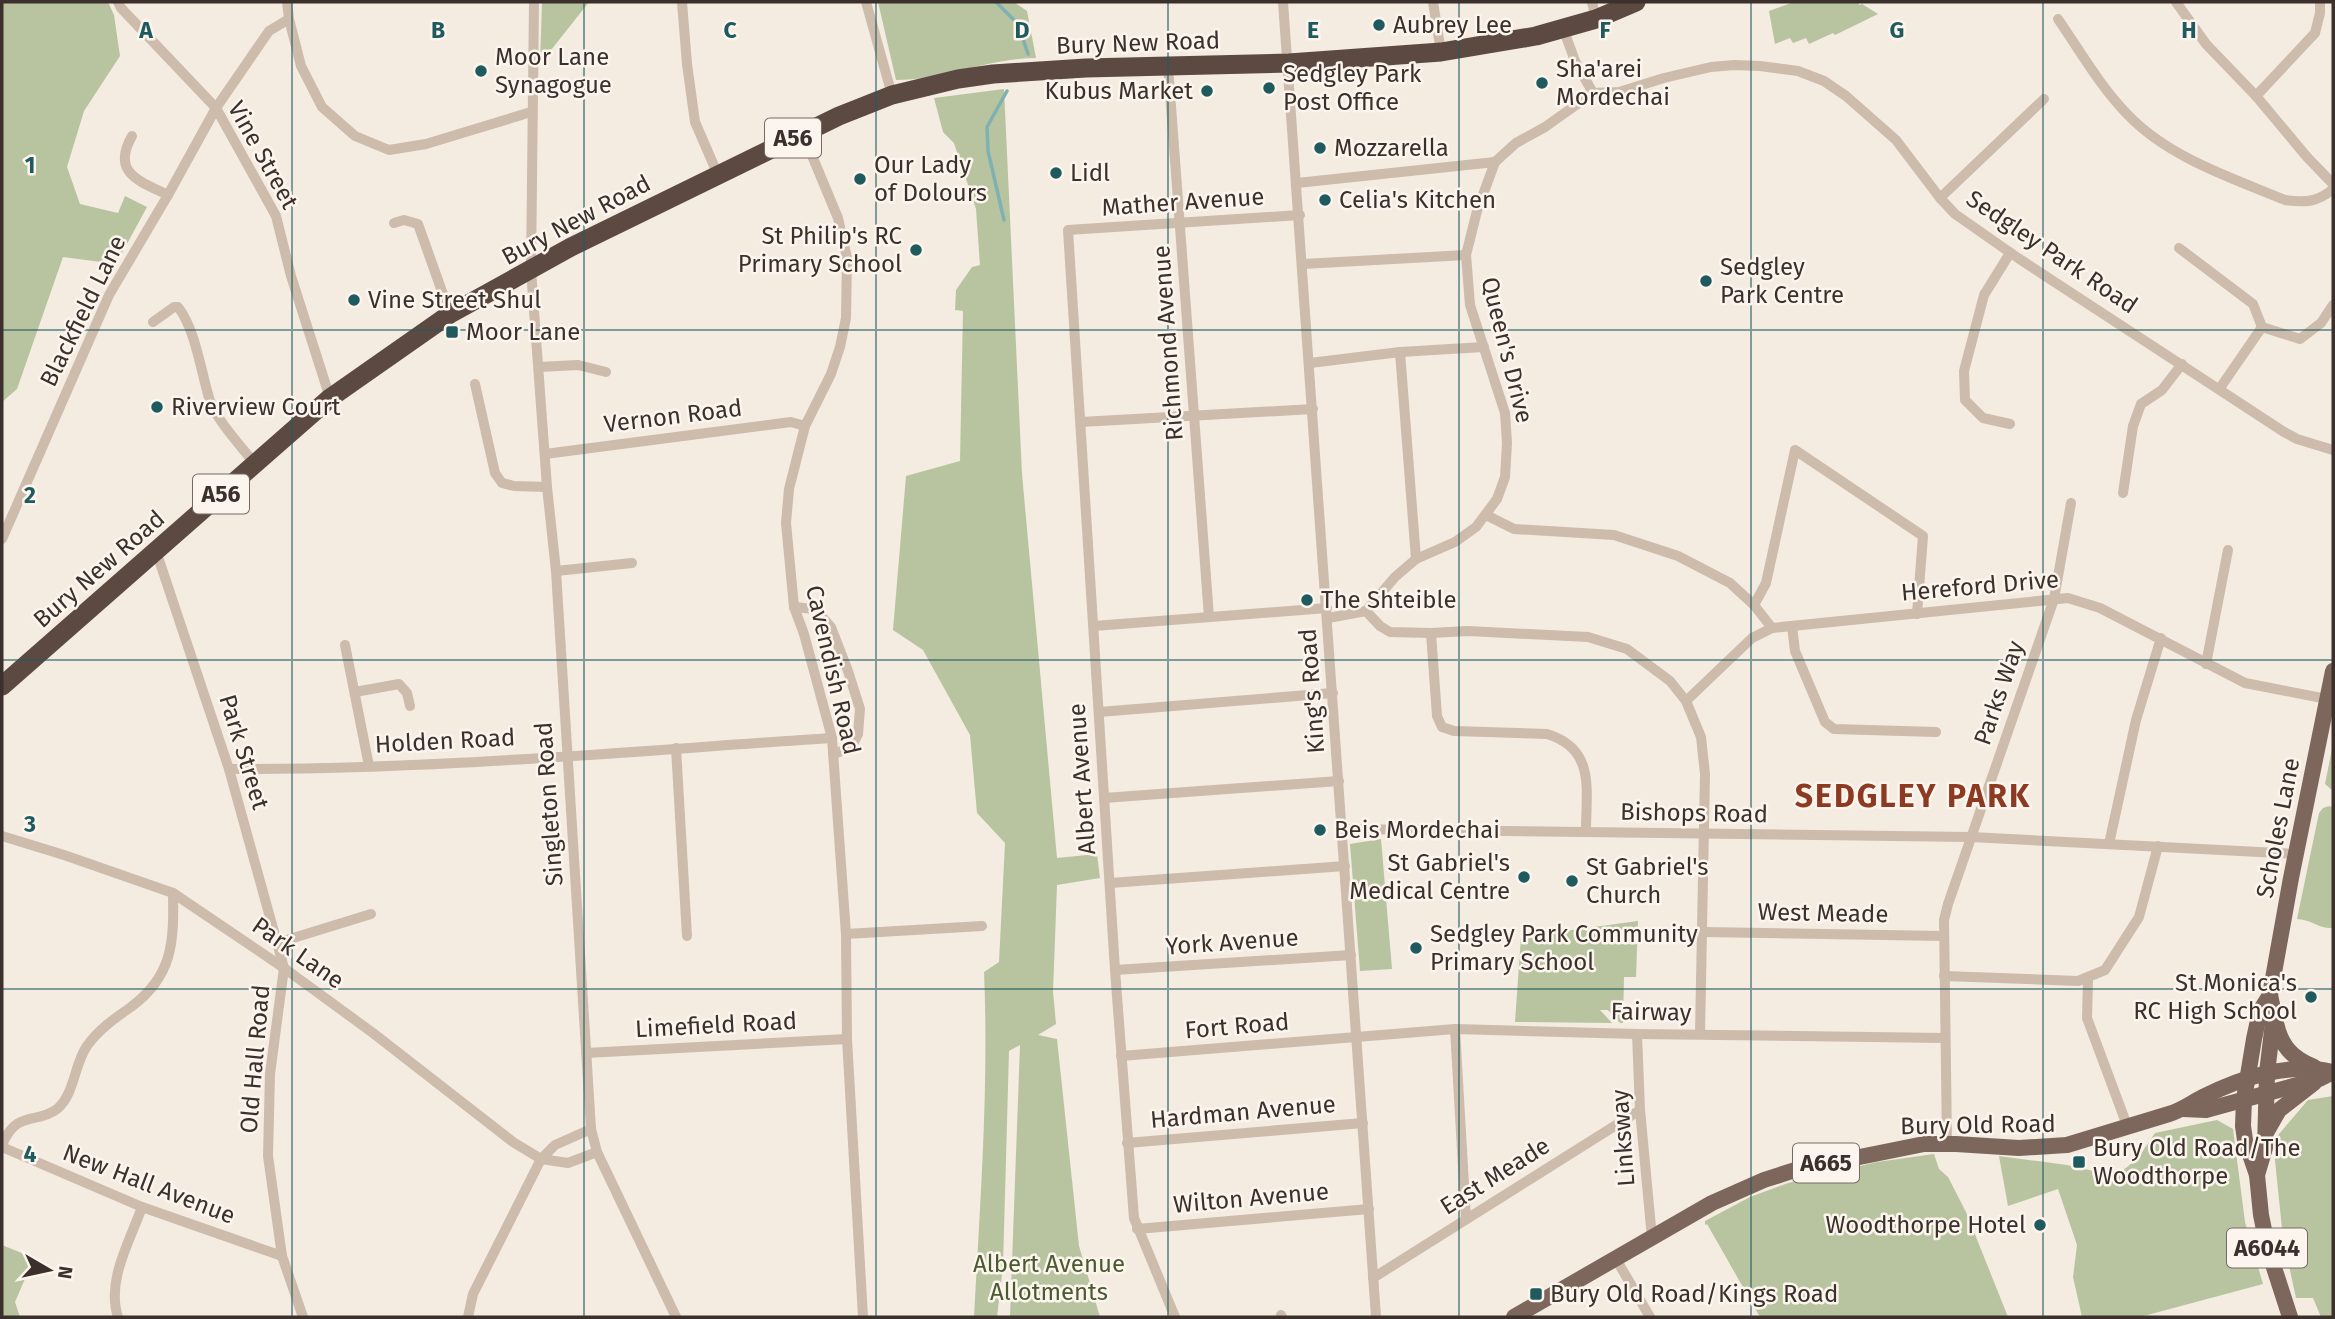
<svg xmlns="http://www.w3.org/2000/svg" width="2335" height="1319" font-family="'Fira Sans',sans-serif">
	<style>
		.green { fill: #b8c4a0 }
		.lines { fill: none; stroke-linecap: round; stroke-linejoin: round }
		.stream { stroke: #7fb0b2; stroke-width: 3.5 }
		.street { stroke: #cdbbac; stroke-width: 10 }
		.primary { stroke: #7d675c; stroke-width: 16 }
		.highway { stroke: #5c4a42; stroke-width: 19 }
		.grid { fill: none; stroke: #1f5a5e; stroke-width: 2; stroke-opacity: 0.55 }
		.poi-dot { fill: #1f5a5e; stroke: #fbf5ee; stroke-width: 2.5 }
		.labels { text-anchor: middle; stroke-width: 5; stroke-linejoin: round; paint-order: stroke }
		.shield { fill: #fbf5ee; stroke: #756b66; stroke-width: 2 }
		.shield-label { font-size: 23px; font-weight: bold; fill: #3b302b }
		.poi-label { font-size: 24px; fill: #3b302b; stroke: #fbf5ee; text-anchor: start }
		.street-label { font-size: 24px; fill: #3b302b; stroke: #fbf5ee }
		.park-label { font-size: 24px; fill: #4a5a2e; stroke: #fbf5ee }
		.district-label { font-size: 32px; font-weight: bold; letter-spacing: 2px; fill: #8c3b22; stroke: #fbf5ee }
		.grid-label { font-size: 23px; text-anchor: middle; font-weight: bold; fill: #1f5a5e; stroke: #fbf5ee; stroke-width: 5; stroke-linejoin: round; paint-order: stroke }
	</style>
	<rect width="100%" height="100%" fill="#f4ebe1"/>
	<!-- green -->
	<g class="green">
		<path d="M2,2h106l6,13 6,41 -36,55 -17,56 13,37 38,9 7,-17 22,11 -31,57 -53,-7 -46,132 -15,13z"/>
		<path d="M542,2h47l-49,62z"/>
		<path d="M878,2h136l13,9 9,47c-47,0 -92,22 -140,22z"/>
		<path d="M1794,2h65v3l3,-1 16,10 -43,21 -2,-2 -24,11 -3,-6 -13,5 -3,-5 -15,6 -6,-33z"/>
		<path d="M1004,89l18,385 35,384 40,-4 3,24 -43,7 -4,107 3,32 -18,11 19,4 22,207 21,71h-90l10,-272 -11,6 -6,215 -6,51h-23c6,-114 15,-230 10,-345l15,-10 6,-119 -28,-30 -7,-78 -47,-85 -30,-20 13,-154 54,-15 3,-150 -8,-1 1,-20 16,-23 8,-2 -4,-56 -22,-66 -11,-11 -9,-34z"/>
		<path d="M2333,744v47l-8,-7z"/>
		<path d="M2329,806l4,1v121c-14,1 -23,-9 -36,-9l22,-106 4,-5z"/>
		<path d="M1381,839l11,130 -32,2 -10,-127z"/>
		<path d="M1638,921l-2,56h-12l-1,46h-3l-12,-13h-8l12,13 -97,-1 6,-85z"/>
		<path d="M2333,1096v221h-12l-8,-19h-17l-13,-60 -10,-97 35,-41z"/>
		<path d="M2217,1120l16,9 12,93 18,62 -123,33h-58l-9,-40 4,-32 -19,-56 -50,17 -9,-50 68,9 49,11 22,-18 17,-25z"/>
		<path d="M1934,1154l5,15 9,8 18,35 42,105h-248l-53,-93 -2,1v-4l45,-24 38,-14 89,-21z"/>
		<path d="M2,1245l32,13 -19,44 5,15h-18z"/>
	</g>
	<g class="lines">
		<!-- stream -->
		<g class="stream">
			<path d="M996,2l22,22 10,30"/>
			<path d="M1004,220l-16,-69 -1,-24 20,-36"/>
		</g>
		<!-- street -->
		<g class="street">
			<path d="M118,2l3,6 95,100 60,108 15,60 39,122"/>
			<path d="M287,2l2,17 12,47 21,41 33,29 34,14 37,-6 105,-32"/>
			<path d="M534,2l-3,268 16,217 9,84 35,558 6,23 79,165"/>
			<path d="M682,2l5,62 8,58 23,53"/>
			<path d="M866,2l26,93"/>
			<path d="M1283,2l93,1315"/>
			<path d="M1433,2l8,50"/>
			<path d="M1592,2l4,17"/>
			<path d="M2176,2l30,42 50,52 51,61 26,27"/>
			<path d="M2058,19c22,32 43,69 71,97 41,42 103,62 156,84 20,3 33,2 48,-11"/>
			<path d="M1563,28l12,33 18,32"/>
			<path d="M1168,66l41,551"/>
			<path d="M1593,93l26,-1 45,-14 47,-11 23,-2 26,1 38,5 26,10 22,15 50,44 44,58 15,16 63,44 266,174 13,7 36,11"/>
			<path d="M2256,96l59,-63 5,-20v-11"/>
			<path d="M803,134l35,84 9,40 -1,60 -6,29 -9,27 -26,52 -16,63 -3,34 8,84 10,27 28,104 14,196 1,105 16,278"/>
			<path d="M132,136c-21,37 7,45 36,59"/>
			<path d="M1297,183l198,-21"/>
			<path d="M1940,198l104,-99"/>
			<path d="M394,223l10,-3 14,4 32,90"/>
			<path d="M2179,248l74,56 9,23 38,12 21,-16 12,-18"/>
			<path d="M1303,264l163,-9"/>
			<path d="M153,322l21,-15h4c18,23 23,66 32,94 8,21 31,45 45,63"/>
			<path d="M1400,352l16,207"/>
			<path d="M1310,363l90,-11 84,-5"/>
			<path d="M539,367l39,-2 28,7"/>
			<path d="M475,384l20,89 7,10 12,3 33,1"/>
			<path d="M2220,388l42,-61"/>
			<path d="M1081,422l232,-13"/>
			<path d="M2010,424l-27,-6 -18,-18 -1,-29 20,-76 26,-42"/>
			<path d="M545,454l246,-32 14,4"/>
			<path d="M2123,493l10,-67 8,-22 21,-14 20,-26"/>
			<path d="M1486,515l28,14 100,6 64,21 52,27 24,22 18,23"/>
			<path d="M2,539l107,-244 59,-100 48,-87 53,-77 20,-12"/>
			<path d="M156,551l73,218 55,199 -14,106 -2,82 14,100 21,61"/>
			<path d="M556,571l76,-8"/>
			<path d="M1754,605l12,-22 29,-133 128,86 -6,78"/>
			<path d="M794,607l21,2 16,18 17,44 12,38 -2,25 -7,14 -18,6"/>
			<path d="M1366,611l14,15 10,6 41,1 37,-2 120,6 39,12 43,32 16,20 15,36 4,37 -5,260"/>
			<path d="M1328,618l38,-7 29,-34 21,-18 39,-17 21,-15 21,-28 8,-22 2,-34 -2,-30 -35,-108 -4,-50 11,-44 18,-49 21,-19 29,-16 48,-34"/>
			<path d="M1094,626l233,-18"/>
			<path d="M1792,626l3,25 30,71 9,7 102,3"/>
			<path d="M1431,633l6,83 5,11 12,4 93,3c49,15 39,56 39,97"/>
			<path d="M345,645l24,121"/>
			<path d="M2206,664l22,-114"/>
			<path d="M355,692l44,-8 8,9 3,13"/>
			<path d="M1686,701l66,-63 20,-10 296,-30 32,10 145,75 82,16"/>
			<path d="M1099,712l234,-19"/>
			<path d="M676,748l11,188"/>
			<path d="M229,769c201,1 402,-18 603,-31"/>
			<path d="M1104,798l235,-17"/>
			<path d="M1342,829l629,8 325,17"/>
			<path d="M2,836l62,19 109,38 111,75 89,65 140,109 28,17 27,4 29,-11"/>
			<path d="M2109,844l27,-124 25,-82"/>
			<path d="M1110,883l235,-17"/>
			<path d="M1703,932l240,4"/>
			<path d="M846,934l136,-8"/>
			<path d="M277,943l94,-29"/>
			<path d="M1115,970l236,-15"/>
			<path d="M1944,976l134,5 27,-11 34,-53 19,-71"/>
			<path d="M2088,979l-1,39 41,110"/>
			<path d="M1455,1029l11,190"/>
			<path d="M1637,1034l3,76 12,128"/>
			<path d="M586,1053l261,-14"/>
			<path d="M1121,1056l334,-27 182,5 307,4"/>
			<path d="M1127,1143l236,-20"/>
			<path d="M1947,1143l-3,-223 4,-16 106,-305 17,-96"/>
			<path d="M2,1145c15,-36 34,-20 55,-36 18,-15 17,-45 30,-63 11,-16 28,-28 44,-39 42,-31 43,-65 42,-114"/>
			<path d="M2,1147l140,60 140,49"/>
			<path d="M1137,1229l232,-20"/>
			<path d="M1616,1259l34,58"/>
			<path d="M1373,1278l267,-168"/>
			<path d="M1281,1315l1,2"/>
			<path d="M118,1317c-12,-36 12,-76 24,-110"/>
			<path d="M468,1317l5,-23 68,-135 14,-14 36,-16"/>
			<path d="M1175,1317l-41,-99 -19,-248 -47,-740 232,-15"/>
		</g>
		<!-- primary -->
		<g class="primary">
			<path d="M2276,1023c5,23 16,35 38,44"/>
			<path d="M2183,1109l23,1 113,-31 14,-7"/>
			<path d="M2267,1131l12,-21 35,-27"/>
			<path d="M2257,1175l8,-27 2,-75 7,-59 -4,-19"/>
			<path d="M1514,1317l198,-114 52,-23 31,-10 129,-26h32l63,4 48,-3 102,-31c13,-4 22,-11 34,-17 39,-20 87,-35 130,-25"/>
			<path d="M2290,1317l-22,-68 -7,-34 -4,-40 -12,-35 -2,-14 1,-27 10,-60 6,-28 10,-16 21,-117 42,-207"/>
		</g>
		<!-- highway -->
		<path class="highway" d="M2,686l328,-288 120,-84 121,-67 268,-131 53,-21 66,-16 35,-5 93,-6 203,-5 152,-11 95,-16 60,-17 40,-17"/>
	</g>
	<!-- grid -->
	<path class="grid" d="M292,2v1315M584,2v1315M876,2v1315M1168,2v1315M1459,2v1315M1751,2v1315M2043,2v1315M2,330h2331M2,660h2331M2,989h2331"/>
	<!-- markers -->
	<g class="poi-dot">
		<circle cx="1379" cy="25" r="7"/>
		<circle cx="481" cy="71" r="7"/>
		<circle cx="1542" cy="83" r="7"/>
		<circle cx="1269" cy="88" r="7"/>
		<circle cx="1207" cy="91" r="7"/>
		<circle cx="1320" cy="148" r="7"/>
		<circle cx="1056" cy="173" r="7"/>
		<circle cx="860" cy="179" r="7"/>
		<circle cx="1325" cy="200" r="7"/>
		<circle cx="916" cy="250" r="7"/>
		<circle cx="1706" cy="281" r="7"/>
		<circle cx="354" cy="300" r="7"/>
		<rect x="445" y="325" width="14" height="14" rx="3.5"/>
		<circle cx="157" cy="407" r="7"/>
		<circle cx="1307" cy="600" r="7"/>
		<circle cx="1320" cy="830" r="7"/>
		<circle cx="1524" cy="877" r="7"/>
		<circle cx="1572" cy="881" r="7"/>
		<circle cx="1416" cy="948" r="7"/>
		<circle cx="2311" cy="997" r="7"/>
		<rect x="2072" y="1155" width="14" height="14" rx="3.5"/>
		<circle cx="2040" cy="1225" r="7"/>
		<rect x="1529" y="1287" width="14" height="14" rx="3.5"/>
	</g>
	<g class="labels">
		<!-- shield labels -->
		<g class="shield">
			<rect x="765" y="118.5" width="56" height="39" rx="5"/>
			<rect x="193" y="474.5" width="56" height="39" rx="5"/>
			<rect x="1793" y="1143.5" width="66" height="39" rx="5"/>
			<rect x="2227" y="1228.5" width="80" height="39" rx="5"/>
		</g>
		<g class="shield-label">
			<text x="793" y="146">A56</text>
			<text x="221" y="502">A56</text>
			<text x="1826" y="1171">A665</text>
			<text x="2267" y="1256">A6044</text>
		</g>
		<!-- poi labels -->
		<g class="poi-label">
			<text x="1393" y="33">Aubrey Lee</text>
			<text x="495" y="65">Moor Lane<tspan x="495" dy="28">Synagogue</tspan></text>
			<text x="1556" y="77">Sha'arei<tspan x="1556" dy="28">Mordechai</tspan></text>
			<text x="1283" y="82">Sedgley Park<tspan x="1283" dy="28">Post Office</tspan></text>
			<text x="1193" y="99" text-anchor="end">Kubus Market</text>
			<text x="1334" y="156">Mozzarella</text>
			<text x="874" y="173">Our Lady<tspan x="874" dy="28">of Dolours</tspan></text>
			<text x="1070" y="181">Lidl</text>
			<text x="1339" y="208">Celia's Kitchen</text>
			<text x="902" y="244" text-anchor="end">St Philip's RC<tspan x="902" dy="28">Primary School</tspan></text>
			<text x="1720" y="275">Sedgley<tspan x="1720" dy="28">Park Centre</tspan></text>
			<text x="368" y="308">Vine Street Shul</text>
			<text x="466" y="340">Moor Lane</text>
			<text x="171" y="415">Riverview Court</text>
			<text x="1321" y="608">The Shteible</text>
			<text x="1334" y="838">Beis Mordechai</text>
			<text x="1510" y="871" text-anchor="end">St Gabriel's<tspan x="1510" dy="28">Medical Centre</tspan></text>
			<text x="1586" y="875">St Gabriel's<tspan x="1586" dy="28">Church</tspan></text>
			<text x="1430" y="942">Sedgley Park Community<tspan x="1430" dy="28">Primary School</tspan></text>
			<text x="2297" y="991" text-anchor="end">St Monica's<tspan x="2297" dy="28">RC High School</tspan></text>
			<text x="2093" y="1156">Bury Old Road/The<tspan x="2093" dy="28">Woodthorpe</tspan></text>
			<text x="2026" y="1233" text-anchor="end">Woodthorpe Hotel</text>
			<text x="1550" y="1302">Bury Old Road/Kings Road</text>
		</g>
		<!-- street labels -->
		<g class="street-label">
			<text transform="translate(1138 43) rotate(-2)" y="8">Bury New Road</text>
			<text transform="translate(263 155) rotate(61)" y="8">Vine Street</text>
			<text transform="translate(1183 202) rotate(-4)" y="8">Mather Avenue</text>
			<text transform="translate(576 220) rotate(-28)" y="8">Bury New Road</text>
			<text transform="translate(2052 252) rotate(34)" y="8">Sedgley Park Road</text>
			<text transform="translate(83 311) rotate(-64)" y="8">Blackfield Lane</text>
			<text transform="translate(1168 343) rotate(-94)" y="8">Richmond Avenue</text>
			<text transform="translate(1507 350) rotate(76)" y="8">Queen's Drive</text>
			<text transform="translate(673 416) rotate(-7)" y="8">Vernon Road</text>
			<text transform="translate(99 569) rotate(-41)" y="8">Bury New Road</text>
			<text transform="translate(1980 586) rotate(-5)" y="8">Hereford Drive</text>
			<text transform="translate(833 670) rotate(77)" y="8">Cavendish Road</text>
			<text transform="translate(1312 691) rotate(-94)" y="8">King's Road</text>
			<text transform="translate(1999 693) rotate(-71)" y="8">Parks Way</text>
			<text transform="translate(445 741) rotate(-3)" y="8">Holden Road</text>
			<text transform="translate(244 752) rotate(73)" y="8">Park Street</text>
			<text transform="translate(1082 779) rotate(-94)" y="8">Albert Avenue</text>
			<text transform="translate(549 804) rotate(-94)" y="8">Singleton Road</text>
			<text transform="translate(1694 813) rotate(1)" y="8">Bishops Road</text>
			<text transform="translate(2278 828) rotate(-79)" y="8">Scholes Lane</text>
			<text transform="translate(1823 913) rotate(1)" y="8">West Meade</text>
			<text transform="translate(1232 942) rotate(-4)" y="8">York Avenue</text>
			<text transform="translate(298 953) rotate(35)" y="8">Park Lane</text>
			<text transform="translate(1651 1012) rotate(1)" y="8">Fairway</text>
			<text transform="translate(716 1025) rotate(-3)" y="8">Limefield Road</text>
			<text transform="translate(1237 1026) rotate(-5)" y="8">Fort Road</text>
			<text transform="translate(255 1059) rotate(-85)" y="8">Old Hall Road</text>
			<text transform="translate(1243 1112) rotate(-5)" y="8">Hardman Avenue</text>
			<text transform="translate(1978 1125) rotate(-1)" y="8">Bury Old Road</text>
			<text transform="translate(1623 1138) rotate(-94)" y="8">Linksway</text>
			<text transform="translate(1495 1176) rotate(-32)" y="8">East Meade</text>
			<text transform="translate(149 1184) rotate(21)" y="8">New Hall Avenue</text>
			<text transform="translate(1251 1198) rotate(-5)" y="8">Wilton Avenue</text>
		</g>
		<!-- park labels -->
		<g class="park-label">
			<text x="1049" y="1272">Albert Avenue<tspan x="1049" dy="28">Allotments</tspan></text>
		</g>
		<!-- district labels -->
		<g class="district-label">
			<text x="1913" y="807">SEDGLEY PARK</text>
		</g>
	</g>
	<g class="grid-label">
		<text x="146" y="38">A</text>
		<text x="438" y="38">B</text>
		<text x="730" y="38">C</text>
		<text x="1022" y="38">D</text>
		<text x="1313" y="38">E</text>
		<text x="1605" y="38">F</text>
		<text x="1897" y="38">G</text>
		<text x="2189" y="38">H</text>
		<text x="30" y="173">1</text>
		<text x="30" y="503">2</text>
		<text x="30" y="832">3</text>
		<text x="30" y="1162">4</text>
	</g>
	<!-- border -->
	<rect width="2335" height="1319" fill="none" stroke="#3b302b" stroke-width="7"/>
	<!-- north arrow -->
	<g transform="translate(49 1270) rotate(99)" stroke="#fbf5ee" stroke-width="5" paint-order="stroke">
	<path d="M0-5L12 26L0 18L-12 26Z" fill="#3b302b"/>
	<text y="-10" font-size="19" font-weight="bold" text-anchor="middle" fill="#3b302b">N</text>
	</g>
</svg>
